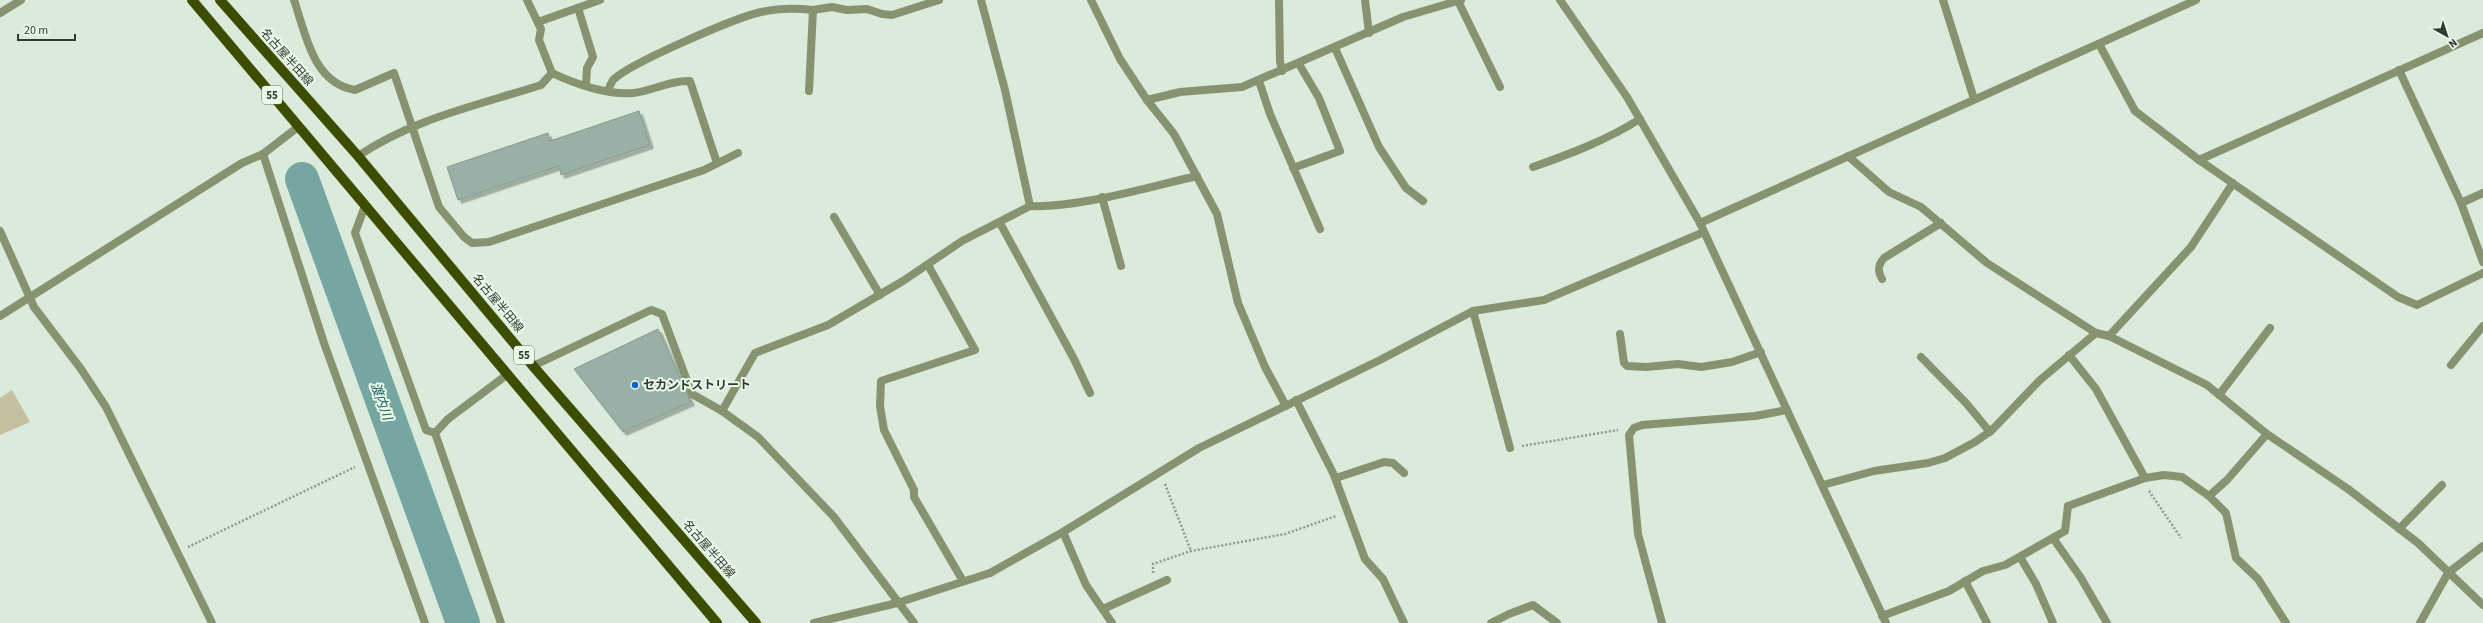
<svg xmlns="http://www.w3.org/2000/svg" width="2483" height="623" font-family="'Source Sans 3','Noto Sans JP',sans-serif">
	<style>
		.green { fill: #c3bfa0 }
		.lines { fill: none; stroke-linecap: round; stroke-linejoin: round }
		.river { stroke: #76a6a2; stroke-width: 34 }
		.building { fill: #9aafa6; stroke: #849990; filter: url(#shadow) }
		.path { stroke: #8e9a8e; stroke-width: 2.5; stroke-dasharray: 2 2; stroke-linecap: butt }
		.service { stroke: #879270; stroke-width: 8 }
		.minor { stroke: #879270; stroke-width: 8 }
		.tertiary { stroke: #879270; stroke-width: 8 }
		.primary { stroke: #3c4c00; stroke-width: 10 }
		.poi-dot { fill: #0a62cb; stroke: #e8f9e8; stroke-width: 1.5 }
		.labels { text-anchor: middle; stroke-width: 4; stroke-linejoin: round; paint-order: stroke }
		.shield { fill: #e8f9e8; stroke: #697269; stroke-width: 1 }
		.shield-label { font-size: 11px; font-weight: bold; fill: #323832 }
		.street-label { font-size: 12px; fill: #323832; stroke: #e8f9e8 }
		.poi-label { font-size: 12px; font-weight: bold; fill: #323832; stroke: #e8f9e8; text-anchor: start }
		.water-label { font-size: 13px; font-style: italic; fill: #185c58; stroke: #e8f9e8 }
	</style>
	<defs>
		<filter id="shadow"><feDropShadow dx="3.5" dy="3.5" stdDeviation="0" flood-color="#0004"/></filter>
	</defs>
	<rect width="100%" height="100%" fill="#dbebdb"/>
	<!-- green -->
	<path class="green" d="M12,390l18,32 -30,13v-37z"/>
	<g class="lines">
		<!-- river -->
		<path class="river" d="M302,179l161,444"/>
	</g>
	<!-- building -->
	<g class="building">
		<path d="M639,111l11,34 -89,30 -2,-9 -101,34 -11,-33 101,-34 2,8z"/>
		<path d="M658,329l33,73 -68,30 -49,-63z"/>
	</g>
	<g class="lines">
		<!-- path -->
		<g class="path">
			<path d="M1522,446l96,-16"/>
			<path d="M1165,484l26,67"/>
			<path d="M2149,491l32,47"/>
			<path d="M188,547l167,-80"/>
			<path d="M1153,573v-9l38,-13 94,-17 51,-18"/>
		</g>
		<!-- service -->
		<g class="service">
			<path d="M1458,1l42,86"/>
			<path d="M1259,81l11,33 50,115"/>
			<path d="M608,91c1,-3 3,-8 5,-11 15,-16 124,-63 148,-68 18,-4 34,-4 52,-2"/>
			<path d="M1293,168l47,-17 -21,-53 -20,-34"/>
			<path d="M1000,223l74,136 16,34"/>
			<path d="M928,265l47,85 -94,31 -1,25 4,24 30,60v7l49,84"/>
			<path d="M1620,334l4,29 3,3 19,1 32,-3 23,3 31,-5 29,-10"/>
			<path d="M2069,355l27,34 49,89"/>
			<path d="M1921,357l45,46 24,29"/>
			<path d="M2451,365l32,-39"/>
			<path d="M2219,395l51,-67"/>
			<path d="M2068,506l77,-28 19,-3 18,2 27,19 17,17 10,45 22,21 28,44"/>
			<path d="M2020,557l16,27 17,39"/>
			<path d="M1965,581l22,42"/>
			<path d="M1103,609l64,-29"/>
		</g>
		<!-- minor -->
		<g class="minor">
			<path d="M294,0c12,35 19,83 61,90l39,-17 45,134 25,30 8,6 17,-1 215,-72 34,-17"/>
			<path d="M981,0l24,90 25,116"/>
			<path d="M1091,0l29,59 27,41 27,34 43,80 21,89 27,64 21,39"/>
			<path d="M1279,0l1,61 2,10"/>
			<path d="M1365,0l4,33"/>
			<path d="M1943,0l31,99"/>
			<path d="M578,8l15,49 -6,11 -1,17"/>
			<path d="M0,13l21,-13"/>
			<path d="M538,22l62,-22"/>
			<path d="M2099,44l36,67 64,49 199,137 19,8 66,-32"/>
			<path d="M1335,48l44,99 27,41 17,13"/>
			<path d="M2399,70l62,133 22,59"/>
			<path d="M552,73c23,11 55,22 81,20 20,-2 37,-13 57,-12l27,82"/>
			<path d="M809,91l4,-81 19,-3 15,3 20,-1 15,5 10,1 47,-15"/>
			<path d="M1147,100l33,-8 62,-5 161,-70 58,-17"/>
			<path d="M263,154l61,189 101,280"/>
			<path d="M358,156c54,-37 121,-51 183,-71l11,-12 -13,-33 2,-11 -14,-29"/>
			<path d="M1848,156l41,36 32,15 66,56 109,70 13,3 98,49 60,49 81,55 70,54 65,62"/>
			<path d="M2199,160l284,-127"/>
			<path d="M1533,167c37,-13 74,-27 107,-48"/>
			<path d="M1102,197l19,69"/>
			<path d="M2461,203l22,-10"/>
			<path d="M365,206l-10,27 71,197 9,3 66,190"/>
			<path d="M834,217l46,78"/>
			<path d="M0,231l34,76 47,62 25,38 106,216"/>
			<path d="M1882,279c-5,-8 -4,-14 2,-21l57,-35"/>
			<path d="M1473,311l37,137"/>
			<path d="M0,316l242,-153 21,-9 35,-27"/>
			<path d="M2109,336l82,-89 42,-64"/>
			<path d="M533,366l118,-56 11,4 30,80 30,17 36,26 76,80 80,106"/>
			<path d="M1296,400l38,75 31,84 18,20 21,44"/>
			<path d="M722,411l33,-58 73,-28 75,-44 59,-40 68,-35c49,2 118,-19 167,-30"/>
			<path d="M435,433l13,-14 60,-45"/>
			<path d="M1336,478l48,-16 9,1 11,10"/>
			<path d="M1823,485l51,-14 54,-8 17,-5 30,-16 17,-12 48,-50 56,-47"/>
			<path d="M2209,496l18,-16 40,-46"/>
			<path d="M2399,529l43,-44"/>
			<path d="M1063,532l23,53 26,38"/>
			<path d="M2053,538l28,40 26,45"/>
			<path d="M990,573l73,-41 136,-84 181,-88 93,-49 71,-11 160,-68"/>
			<path d="M1882,616l67,-25 34,-20 22,-6 60,-34 3,-25"/>
			<path d="M1491,623l18,-9 24,-9 24,18"/>
			<path d="M1662,623l-24,-89 -9,-99 5,-7 8,-3 113,-9 32,-6"/>
			<path d="M2420,623l28,-50 35,-27"/>
		</g>
		<!-- tertiary -->
		<g class="tertiary">
			<path d="M1560,0l67,97 73,126 186,400"/>
			<path d="M1700,223l496,-223"/>
			<path d="M814,623l83,-20 93,-30"/>
		</g>
		<!-- primary -->
		<g class="primary">
			<path d="M192,0l525,623"/>
			<path d="M220,0l138,156 175,210 223,257"/>
		</g>
	</g>
	<!-- markers -->
	<circle class="poi-dot" cx="635" cy="385" r="4"/>
	<g class="labels">
		<!-- shield labels -->
		<g class="shield">
			<rect x="262" y="86" width="20" height="18" rx="3"/>
			<rect x="514" y="346" width="20" height="18" rx="3"/>
		</g>
		<g class="shield-label">
			<text x="272" y="99">55</text>
			<text x="524" y="359">55</text>
		</g>
		<!-- street labels -->
		<g class="street-label">
			<text transform="translate(287 57) rotate(48)" y="4">名古屋半田線</text>
			<text transform="translate(498 303) rotate(50)" y="4">名古屋半田線</text>
			<text transform="translate(709 549) rotate(49)" y="4">名古屋半田線</text>
		</g>
		<!-- poi labels -->
		<g class="poi-label">
			<text x="643" y="389">セカンドストリート</text>
		</g>
		<!-- water labels -->
		<g class="water-label">
			<text transform="translate(382 401) rotate(70)" y="5">渡内川</text>
		</g>
	</g>
	<!-- north arrow -->
	<g transform="translate(2447 36) rotate(141)" stroke="#e8f9e8" stroke-width="3" paint-order="stroke">
	<path d="M0-3L7 15L0 10L-7 15Z" fill="#323832"/>
	<text y="-6" font-size="11" font-weight="bold" text-anchor="middle" fill="#323832">N</text>
	</g>
	<!-- scale -->
	<path d="M18 34v6h57v-6" fill="none" stroke="#323832" stroke-width="2"/>
	<text x="24" y="34" font-size="12" fill="#323832" stroke="#e8f9e8" stroke-width="3" paint-order="stroke">20 m</text>
</svg>
